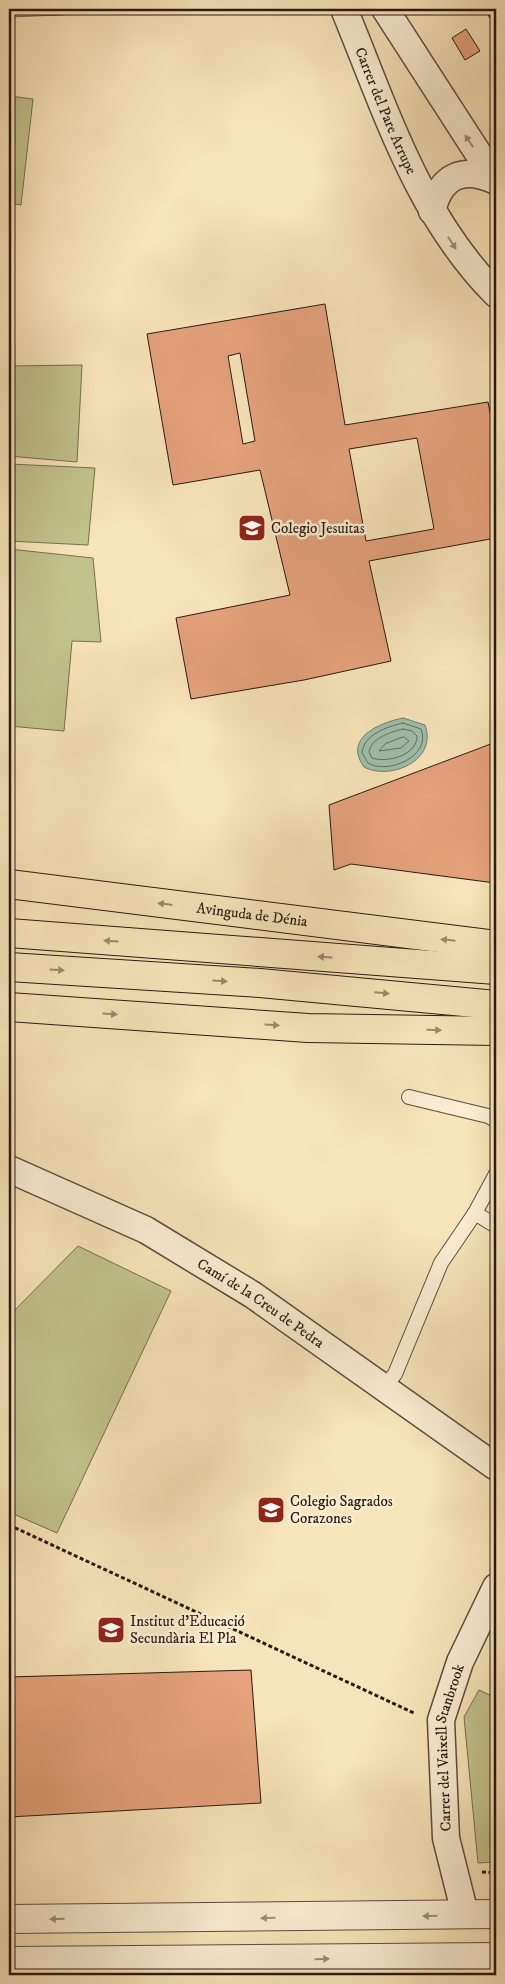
<svg xmlns="http://www.w3.org/2000/svg" width="505" height="1984" font-family="'IM FELL DW Pica',serif">
	<style>
		.green { fill: #c2c38c; stroke: #756e4f }
		.water { fill: #9ebfac; stroke: #6f7d6e }
		.lines { fill: none; stroke-linecap: round; stroke-linejoin: round }
		.shore { stroke: #636c5f; stroke-width: 1 }
		.building { fill: #e5a27c; stroke: #281a12; fill-rule: evenodd }
		.service-casing { stroke: #5c4c3c; stroke-width: 16 }
		.minor-casing { stroke: #5c4c3c; stroke-width: 29 }
		.tertiary-casing { stroke: #5c4c3c; stroke-width: 30 }
		.primary-casing { stroke: #281a12; stroke-width: 30 }
		.path { stroke: #281a12; stroke-width: 3; stroke-dasharray: 4 2.5; stroke-linecap: butt }
		.service { stroke: #faedd2; stroke-width: 14 }
		.minor { stroke: #faedd2; stroke-width: 26 }
		.tertiary { stroke: #faedd2; stroke-width: 28 }
		.primary { stroke: #f8e4ba; stroke-width: 28 }
		.oneway { fill: #9c8e7c }
		.oneway2 { fill: #9a896e }
		.labels { text-anchor: middle; stroke-width: 5; stroke-linejoin: round; paint-order: stroke }
		.street-label { font-size: 15px; fill: #281a12; stroke: #faedd2 }
		.poi-label { font-size: 15px; fill: #281a12; stroke: #faedd2; text-anchor: start }
	</style>
	<rect width="100%" height="100%" fill="#f8e4ba"/>
	<filter id="stains"><feTurbulence type="fractalNoise" baseFrequency=".004" numOctaves="4"/><feColorMatrix values="0 0 0 0 .2 0 0 0 0 .09 0 0 0 0 .02 0 0 0 .5 -.17"/></filter>
	<radialGradient id="worn" r=".72"><stop offset=".6" stop-color="#630" stop-opacity="0"/><stop offset="1" stop-color="#630" stop-opacity=".3"/></radialGradient>
	<!-- green -->
	<g class="green">
		<path d="M9,9h204l-204,8z"/>
		<path d="M9,96l24,3 -12,106 -12,-2z"/>
		<path d="M82,365l-5,97 -68,-6v-90z"/>
		<path d="M9,464l86,4 -7,77 -79,-4z"/>
		<path d="M9,549l84,9 8,84 -29,-1 -8,90 -55,-5z"/>
		<path d="M78,1246l93,45 -114,242 -48,-21v-196z"/>
		<path d="M479,1690l17,8v164l-18,1 -14,-146z"/>
	</g>
	<!-- water -->
	<path class="water" d="M403,718l22,7c13,35 -34,56 -61,42 -21,-29 15,-44 39,-49z"/>
	<g class="lines">
		<!-- shore -->
		<g class="shore">
			<path d="M403,723l18,6c11,27 -33,46 -53,34l-6,-10c2,-19 25,-26 41,-30z"/>
			<path d="M403,729l9,2 5,5c0,20 -31,27 -45,22l-3,-6c2,-14 22,-20 34,-23z"/>
			<path d="M404,737l5,4 -8,7 -22,3 6,-7z"/>
		</g>
	</g>
	<!-- building -->
	<g class="building">
		<path d="M487,9h9v19l-11,-18z"/>
		<path d="M466,29l14,22 -15,9 -13,-22z"/>
		<path d="M325,304l20,121 143,-23 8,41v95l-127,23 22,100 -87,19 -113,19 -15,-81 114,-23 -30,-125 -87,15 -26,-151zM240,353l15,88 -12,3 -15,-88zM417,438l17,91 -68,12 -17,-92z"/>
		<path d="M496,742l-1,141 -144,-19 -17,6 -5,-65z"/>
		<path d="M251,1670l10,133 -252,14v-140z"/>
	</g>
	<g class="lines">
		<defs>
			<g id="service">
				<path d="M409,1097l79,19 8,4"/>
				<path d="M475,1213l21,13"/>
				<path d="M384,1387l11,-13 46,-111 34,-50 21,-39"/>
			</g>
			<g id="minor">
				<path id="s1" d="M344,9c41,99 74,207 152,285"/>
				<path d="M385,9l111,172"/>
				<path d="M432,211c9,-36 31,-45 64,-30"/>
				<path id="s2" d="M9,1169l137,61 107,65 243,172"/>
				<path id="s3" d="M465,1914l-19,-76 -5,-118 19,-58 36,-75"/>
			</g>
			<g id="tertiary">
				<path d="M9,1919l487,-5"/>
				<path d="M9,1961l487,-4"/>
			</g>
			<g id="primary">
				<path id="s4" d="M9,884l487,61"/>
				<path d="M9,933l487,37"/>
				<path d="M9,967l251,16 236,22"/>
				<path d="M9,1007l299,21 188,3"/>
			</g>
		</defs>
		<!-- service casing -->
		<use href="#service" class="service-casing"/>
		<!-- minor casing -->
		<use href="#minor" class="minor-casing"/>
		<!-- tertiary casing -->
		<use href="#tertiary" class="tertiary-casing"/>
		<!-- primary casing -->
		<use href="#primary" class="primary-casing"/>
		<!-- path -->
		<g class="path">
			<path d="M9,1525l405,188"/>
			<path d="M482,1872l14,1"/>
		</g>
		<!-- service -->
		<use href="#service" class="service"/>
		<!-- minor -->
		<use href="#minor" class="minor"/>
		<!-- tertiary -->
		<use href="#tertiary" class="tertiary"/>
		<!-- primary -->
		<use href="#primary" class="primary"/>
	</g>
	<!-- one-way arrows -->
	<defs><path id="oneway-solid" d="M-6-.8H1V-3.2L6.5 0L1 3.2V.8H-6Z" transform="scale(1.25)"/></defs>
	<g class="oneway">
		<use href="#oneway-solid" transform="translate(469 141) rotate(-123)"/>
		<use href="#oneway-solid" transform="translate(452 243) rotate(57)"/>
		<use href="#oneway-solid" transform="translate(430 1916) rotate(178)"/>
		<use href="#oneway-solid" transform="translate(268 1918) rotate(179)"/>
		<use href="#oneway-solid" transform="translate(57 1919) rotate(179)"/>
		<use href="#oneway-solid" transform="translate(322 1959) rotate(-1)"/>
	</g>
	<g class="oneway2">
		<use href="#oneway-solid" transform="translate(165 904) rotate(-173)"/>
		<use href="#oneway-solid" transform="translate(448 940) rotate(-174)"/>
		<use href="#oneway-solid" transform="translate(111 941) rotate(-176)"/>
		<use href="#oneway-solid" transform="translate(325 957) rotate(-176)"/>
		<use href="#oneway-solid" transform="translate(57 970) rotate(4)"/>
		<use href="#oneway-solid" transform="translate(220 981) rotate(4)"/>
		<use href="#oneway-solid" transform="translate(382 993) rotate(5)"/>
		<use href="#oneway-solid" transform="translate(110 1014) rotate(4)"/>
		<use href="#oneway-solid" transform="translate(272 1025) rotate(4)"/>
		<use href="#oneway-solid" transform="translate(434 1030) rotate(1)"/>
	</g>
	<!-- icons -->
	<defs>
		<symbol id="school-square" viewBox="-11 -11 22 22"><rect x="-9" y="-9" width="18" height="18" rx="4" fill="#8f2418" stroke="#faedd2"/><path d="M0-5L7-2L0 1L-7-2ZM-4 1L0 2.5L4 1V4Q0 6-4 4Z" fill="#fff"/></symbol>
	</defs>
	<g fill-rule="evenodd">
		<use href="#school-square" x="236" y="512" width="32" height="32"/>
		<use href="#school-square" x="255" y="1494" width="32" height="32"/>
		<use href="#school-square" x="95" y="1614" width="32" height="32"/>
	</g>
	<g class="labels">
		<!-- street labels -->
		<g class="street-label">
			<text dy="5" stroke="none"><textPath href="#s1" startOffset="110">Carrer del Pare Arrupe</textPath></text>
			<text dy="5" stroke="none"><textPath href="#s4" startOffset="245">Avinguda de Dénia</textPath></text>
			<text dy="5" stroke="none"><textPath href="#s2" startOffset="286">Camí de la Creu de Pedra</textPath></text>
			<text dy="5" stroke="none"><textPath href="#s3" startOffset="170">Carrer del Vaixell Stanbrook</textPath></text>
		</g>
		<!-- poi labels -->
		<g class="poi-label">
			<text x="271" y="533">Colegio Jesuitas</text>
			<text x="290" y="1506">Colegio Sagrados<tspan x="290" dy="17">Corazones</tspan></text>
			<text x="130" y="1626">Institut d'Educació<tspan x="130" dy="17">Secundària El Pla</tspan></text>
		</g>
	</g>
	<!-- margin -->
	<rect width="505" height="1984" fill="none" stroke="#f8e4ba" stroke-width="30"/>
	<rect x="10" y="10" width="485" height="1964" fill="none" stroke="#281a12" stroke-width="2.5"/>
	<rect x="15" y="15" width="475" height="1954" fill="none" stroke="#281a12"/>
	<rect width="100%" height="100%" filter="url(#stains)"/>
	<rect width="100%" height="100%" fill="url(#worn)"/>
</svg>
